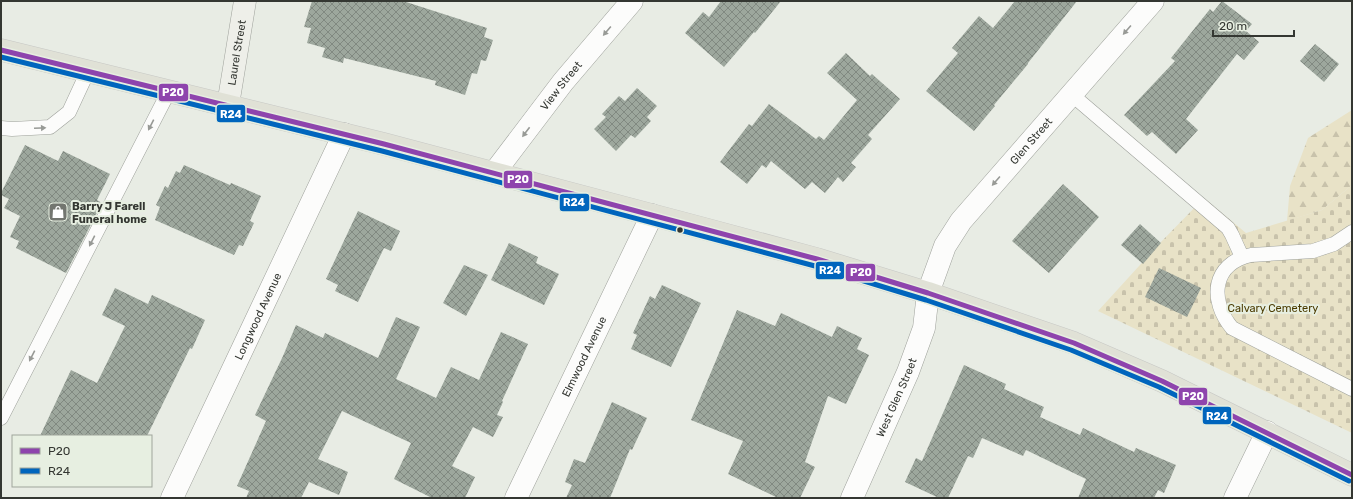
<svg xmlns="http://www.w3.org/2000/svg" width="1353" height="499" font-family="Rubik,sans-serif">
	<style>
		.forest { fill: url(#forest-firs) }
		.cemetery { fill: url(#cemetery-stones) }
		.building { fill: url(#building-cross-hatch) }
		.lines { fill: none; stroke-linecap: round; stroke-linejoin: round }
		.lane-casing { stroke: #9ea19b; stroke-width: 15 }
		.street-casing { stroke: #9ea19b; stroke-width: 23 }
		.secondary-casing { stroke: #9ea19b; stroke-width: 23 }
		.primary-casing { stroke: #c7c8c5; stroke-width: 23 }
		.lane { stroke: #fcfcfb; stroke-width: 14 }
		.street { stroke: #fcfcfb; stroke-width: 22 }
		.secondary { stroke: #eeefe9; stroke-width: 22 }
		.primary { stroke: #e0e1d6; stroke-width: 22 }
		.bus-1-casing { stroke: #e7efe1; stroke-width: 8 }
		.bus-2-casing { stroke: #e7efe1; stroke-width: 8 }
		.bus-1 { stroke: #8e44ad; stroke-width: 5 }
		.bus-2 { stroke: #0065bd; stroke-width: 5 }
		.oneway { fill: #989a96 }
		.bus-dot { fill: #343732; stroke: #e7efe1; stroke-width: 1.5 }
		.labels { text-anchor: middle; stroke-width: 4; stroke-linejoin: round; paint-order: stroke }
		.street-label { font-size: 11px; fill: #343732; stroke: #e7efe1 }
		.poi-label { font-size: 11px; font-weight: bold; fill: #343732; stroke: #e7efe1; text-anchor: start }
		.park-label { font-size: 11px; fill: #4b3b00; stroke: #e7efe1 }
		.line-badge { stroke: #e7efe1; stroke-width: 1.5 }
		.badge-label { font-size: 11px; text-anchor: middle; font-weight: bold; fill: #fff }
	</style>
	<defs>
		<pattern id="forest-firs" width="22" height="20" patternUnits="userSpaceOnUse"><rect width="22" height="20" fill="#e8e2c7"/><path d="M5 1l3.5 6h-7zM16 11l3.5 6h-7z" fill="#c8c2ab"/></pattern>
		<pattern id="cemetery-stones" width="16" height="16" patternUnits="userSpaceOnUse"><rect width="16" height="16" fill="#e8e2c7"/><path d="M2 7V4a2 2 0 0 1 4 0v3zM10 15v-3a2 2 0 0 1 4 0v3z" fill="#c8c2ab"/></pattern>
		<pattern id="building-cross-hatch" width="8" height="8" patternUnits="userSpaceOnUse"><rect width="8" height="8" fill="#9da79d"/><path d="M0 0l8 8M0 8l8-8" fill="none" stroke="#818981"/></pattern>
	</defs>
	<rect width="100%" height="100%" fill="#e8ece4"/>
	<!-- forest -->
	<path class="forest" d="M1352,110v75l-30,25 -35,11 3,-35 18,-48z"/>
	<!-- cemetery -->
	<path class="cemetery" d="M1352,185v248l-254,-122 62,-68 44,-45 42,35 76,-23z"/>
	<!-- building -->
	<g class="building">
		<path d="M312,1h91l84,27 -3,9 9,3 -7,21 -5,-1 -4,14 -5,-1 -7,22 -30,-10 1,-4 -92,-23 -1,5 -21,-6 3,-9 -18,-5 4,-15 -7,-1z"/>
		<path d="M721,1h60l-26,32 -1,-1 -30,35 -39,-34 18,-21 6,5z"/>
		<path d="M1015,1h62l-49,62v1l-34,41 1,1 -21,25 -48,-40 32,-38 -6,-5 27,-32 14,12z"/>
		<path d="M1222,1l30,23 -6,7 13,11 -15,18 -7,-6 -51,65 12,11 -22,24 -24,-22 -5,4 -23,-21 51,-54 -4,-3 39,-49 3,3z"/>
		<path d="M1315,44l24,20 -15,18 -24,-21z"/>
		<path d="M846,53l24,23 2,-2 28,25 -32,36 4,4 -21,24 5,4 -13,15 -5,-5 -13,16 -13,-11 -7,7 -34,-28 -5,7 -4,-3 -15,19 -27,-22 29,-38 3,2 17,-22 47,35 3,-3 5,4 33,-40 -30,-27z"/>
		<path d="M637,88l20,18 -10,11 4,4 -16,17 -4,-3 -15,16 -22,-22 12,-12 -4,-3 17,-18 6,5z"/>
		<path d="M25,145l33,16 5,-10 47,23 -13,26 5,3 -36,70 -50,-25 3,-7 -9,-4 10,-21 -16,-8 5,-9 -8,-4v-2z"/>
		<path d="M184,165l46,20 1,-2 30,13 -11,25 4,2 -11,23 -4,-1 -5,10 -79,-35 5,-13 -4,-2 9,-19 3,2 8,-17 4,2z"/>
		<path d="M1063,184l36,33 -50,56 -37,-32z"/>
		<path d="M358,211l42,20 -9,20 -7,-3 -26,54 -23,-11 3,-6 -12,-6z"/>
		<path d="M1140,224l21,19 -18,21 -22,-19z"/>
		<path d="M509,243l29,14 -2,6 23,11 -15,31 -53,-25z"/>
		<path d="M464,265l24,10 -22,41 -23,-13z"/>
		<path d="M1159,268l42,20 -14,29 -42,-20z"/>
		<path d="M662,285l39,18 -30,64 -40,-18 6,-14 -4,-2 17,-37 5,3z"/>
		<path d="M115,288l33,16 4,-9 53,25 -13,29 -2,-1 -43,88h-107l31,-66 26,13 28,-57 -23,-11z"/>
		<path d="M737,310l38,16 6,-13 51,24 5,-11 25,12 -5,11 12,6 -23,49 -18,-8 -23,66 10,5 -15,31h-22l-50,-24 15,-33 -52,-21z"/>
		<path d="M396,317l24,10 -24,52 40,19 15,-31 28,13 22,-48 27,12 -26,57 1,1 -6,13 6,2 -10,20 -20,-10 -21,39 23,11 -10,21h-33l-38,-19 17,-36 -69,-32 -24,48 30,13 -9,23 -30,-13 -8,16h-55l3,-7 -12,-5 29,-65 -11,-6 28,-59 13,-31 27,13 2,-5 53,25z"/>
		<path d="M964,365l42,19 -2,5 40,18 -4,10 40,18 3,-7 51,24 2,-4 40,17 -12,28 -6,-3 -4,8h-76l8,-19 -60,-29 -3,6 -41,-18 -9,20 -5,-2 -20,42h-9l-34,-16 11,-24 6,3z"/>
		<path d="M612,402l35,16 -15,32 -2,-1 -20,49h-44l6,-13 -7,-3 9,-23 11,4z"/>
	</g>
	<g class="lines">
		<defs>
			<g id="lane">
				<path d="M1071,94l157,134 4,7 10,22"/>
				<path d="M1,128l11,1 38,-2 19,-15 19,-41"/>
				<path d="M1352,232l-18,12 -21,7 -62,4c-39,9 -42,45 -19,73l120,61"/>
				<path d="M1,418l168,-327"/>
			</g>
			<g id="street">
				<path id="s1" d="M494,173l69,-91 69,-81"/>
				<path id="s2" d="M172,498l172,-364"/>
				<path id="s3" d="M516,498l136,-283"/>
				<path id="s4" d="M852,498l56,-126 16,-44 4,-35 17,-47 16,-25 192,-220"/>
				<path d="M1235,498l32,-66"/>
			</g>
			<g id="secondary">
				<path id="s5" d="M228,105l17,-104"/>
			</g>
			<path id="primary" d="M1,50l383,94 321,85 112,30 111,34 146,50 88,38 190,94"/>
		</defs>
		<!-- lane casing -->
		<use href="#lane" class="lane-casing"/>
		<!-- street casing -->
		<use href="#street" class="street-casing"/>
		<!-- secondary casing -->
		<use href="#secondary" class="secondary-casing"/>
		<!-- primary casing -->
		<use href="#primary" class="primary-casing"/>
		<!-- lane -->
		<use href="#lane" class="lane"/>
		<!-- street -->
		<use href="#street" class="street"/>
		<!-- secondary -->
		<use href="#secondary" class="secondary"/>
		<!-- primary -->
		<use href="#primary" class="primary"/>
		<defs>
			<path id="bus-1" d="M1,50l383,94 433,115 111,34 146,50 88,38 190,94"/>
			<path id="bus-2" d="M1,57l381,94 433,115 111,34 145,50 88,37 190,94"/>
		</defs>
		<!-- bus-1 casing -->
		<use href="#bus-1" class="bus-1-casing"/>
		<!-- bus-2 casing -->
		<use href="#bus-2" class="bus-2-casing"/>
		<!-- bus-1 -->
		<use href="#bus-1" class="bus-1"/>
		<!-- bus-2 -->
		<use href="#bus-2" class="bus-2"/>
	</g>
	<!-- one-way arrows -->
	<defs><path id="oneway-solid" d="M-6-.8H1V-3.2L6.5 0L1 3.2V.8H-6Z"/></defs>
	<g class="oneway">
		<use href="#oneway-solid" transform="translate(1127 30) rotate(131)"/>
		<use href="#oneway-solid" transform="translate(607 31) rotate(130)"/>
		<use href="#oneway-solid" transform="translate(151 125) rotate(117)"/>
		<use href="#oneway-solid" transform="translate(40 128) rotate(-3)"/>
		<use href="#oneway-solid" transform="translate(526 132) rotate(127)"/>
		<use href="#oneway-solid" transform="translate(996 181) rotate(131)"/>
		<use href="#oneway-solid" transform="translate(92 241) rotate(117)"/>
		<use href="#oneway-solid" transform="translate(32 356) rotate(117)"/>
	</g>
	<!-- icons -->
	<defs>
		<symbol id="shop-square" viewBox="-11 -11 22 22"><rect x="-9" y="-9" width="18" height="18" rx="4" fill="#737670" stroke="#e7efe1"/><path d="M-5-2.5h2.3a2.7 3.5 0 0 1 5.4 0H5L5.5 6h-11ZM-1.5-2.5h3a1.5 2.3 0 0 0-3 0Z" fill="#fff"/></symbol>
	</defs>
	<g fill-rule="evenodd">
		<use href="#shop-square" x="47" y="201" width="22" height="22"/>
	</g>
	<!-- markers -->
	<circle class="bus-dot" cx="680" cy="230" r="3.5"/>
	<g class="labels">
		<!-- street labels -->
		<g class="street-label">
			<text dy="4" stroke="none"><textPath href="#s5" startOffset="53">Laurel Street</textPath></text>
			<text dy="4" stroke="none"><textPath href="#s1" startOffset="110">View Street</textPath></text>
			<text dy="4" stroke="none"><textPath href="#s4" startOffset="406">Glen Street</textPath></text>
			<text dy="4" stroke="none"><textPath href="#s2" startOffset="201">Longwood Avenue</textPath></text>
			<text dy="4" stroke="none"><textPath href="#s3" startOffset="157">Elmwood Avenue</textPath></text>
			<text dy="4" stroke="none"><textPath href="#s4" startOffset="110">West Glen Street</textPath></text>
		</g>
		<!-- poi labels -->
		<g class="poi-label">
			<text x="72" y="210">Barry J Farell<tspan x="72" dy="13">Funeral home</tspan></text>
		</g>
		<!-- park labels -->
		<g class="park-label">
			<text x="1273" y="312">Calvary Cemetery</text>
		</g>
	</g>
	<g class="line-badge">
		<rect x="158" y="83" width="31" height="19" rx="4" fill="#8e44ad"/>
		<rect x="216" y="104" width="30" height="19" rx="4" fill="#0065bd"/>
		<rect x="503" y="170" width="30" height="19" rx="4" fill="#8e44ad"/>
		<rect x="559" y="193" width="31" height="19" rx="4" fill="#0065bd"/>
		<rect x="815" y="261" width="30" height="19" rx="4" fill="#0065bd"/>
		<rect x="845" y="263" width="31" height="19" rx="4" fill="#8e44ad"/>
		<rect x="1178" y="387" width="30" height="19" rx="4" fill="#8e44ad"/>
		<rect x="1202" y="406" width="30" height="19" rx="4" fill="#0065bd"/>
	</g>
	<g class="badge-label">
		<text x="173" y="96">P20</text>
		<text x="231" y="118">R24</text>
		<text x="518" y="183">P20</text>
		<text x="574" y="206">R24</text>
		<text x="830" y="274">R24</text>
		<text x="861" y="276">P20</text>
		<text x="1193" y="400">P20</text>
		<text x="1217" y="420">R24</text>
	</g>
	<!-- border -->
	<rect width="1353" height="499" fill="none" stroke="#343732" stroke-width="4"/>
	<!-- legend -->
	<rect x="12" y="435" width="140" height="52" fill="#e7efe1" stroke="#9fa59b"/>
	<rect x="20" y="448" width="20" height="6" fill="#8e44ad" stroke="#9fa59b"/>
	<text x="48" y="455" font-size="12" fill="#343732">P20</text>
	<rect x="20" y="468" width="20" height="6" fill="#0065bd" stroke="#9fa59b"/>
	<text x="48" y="475" font-size="12" fill="#343732">R24</text>
	<!-- scale -->
	<path d="M1213 30v6h81v-6" fill="none" stroke="#343732" stroke-width="2"/>
	<text x="1219" y="30" font-size="12" fill="#343732" stroke="#e7efe1" stroke-width="3" paint-order="stroke">20 m</text>
</svg>
